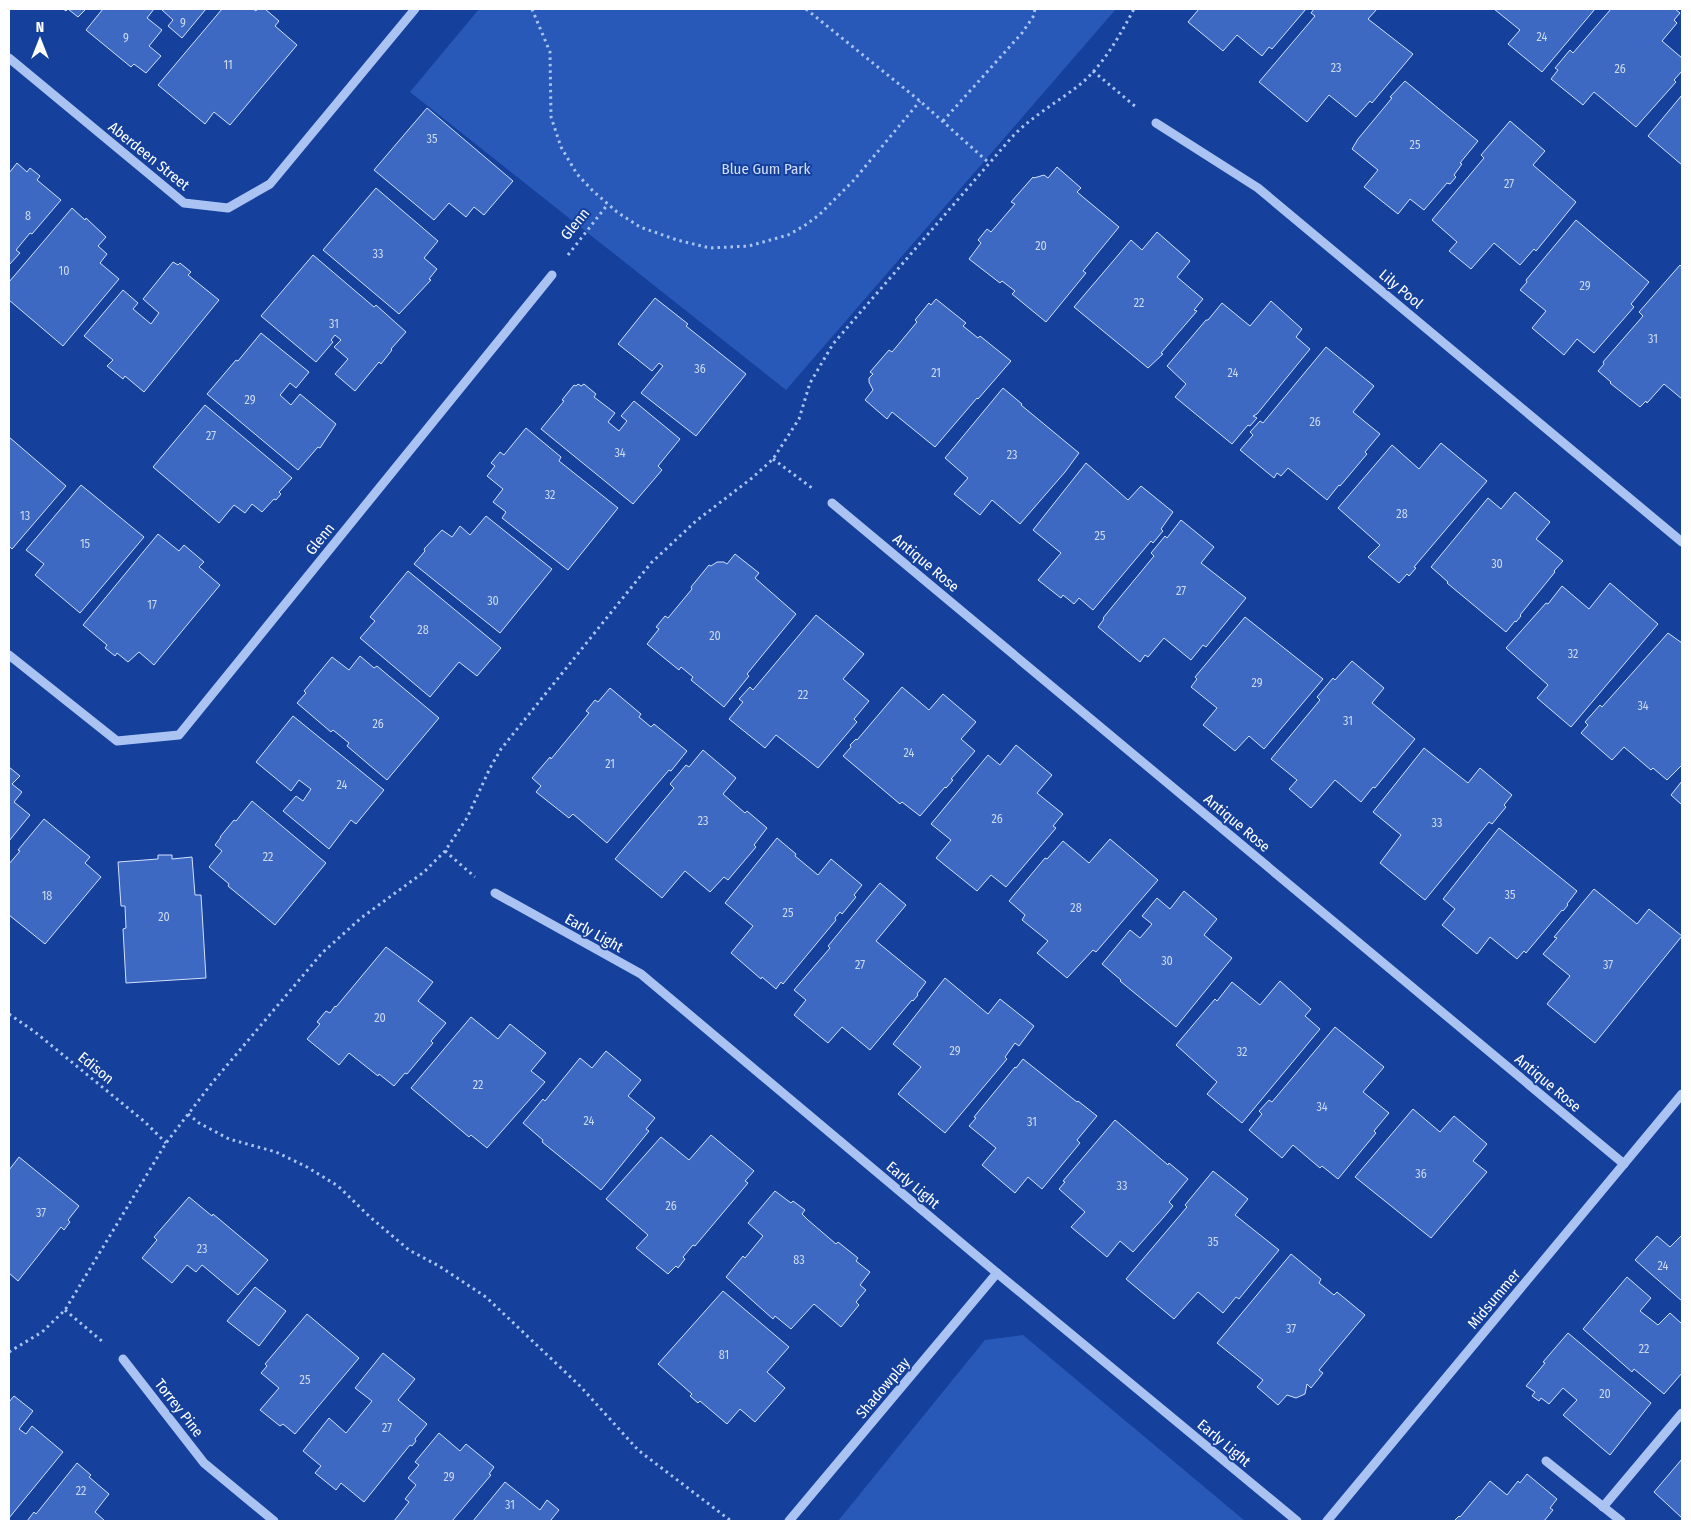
<svg xmlns="http://www.w3.org/2000/svg" width="1691" height="1530" font-family="'Fira Sans Condensed',sans-serif">
	<style>
		.green { fill: #2859b9 }
		.building { fill: #3d69c2; stroke: #d2e0fd }
		.lines { fill: none; stroke-linecap: round; stroke-linejoin: round }
		.path { stroke: #aac3f3; stroke-width: 3; stroke-dasharray: 2.5 4; stroke-linecap: butt }
		.minor { stroke: #aac3f3; stroke-width: 9 }
		.labels { text-anchor: middle; stroke-width: 4; stroke-linejoin: round; paint-order: stroke }
		.number-label { font-size: 12px; fill: #cedaf0 }
		.street-label { font-size: 15px; fill: #fff; stroke: #15409b }
		.park-label { font-size: 15px; fill: #d2e0fd; stroke: #15409b }
	</style>
	<rect width="100%" height="100%" fill="#15409b"/>
	<!-- green -->
	<g class="green">
		<path d="M479,9h637l-330,381 -376,-298z"/>
		<path d="M1023,1335l222,186h-407l147,-181z"/>
	</g>
	<!-- building -->
	<g class="building">
		<path d="M63,9h23l-8,8 -10,-8 -2,2z"/>
		<path d="M103,9h51l-7,9 15,12 -13,16 12,10 -15,17 -12,-9 -3,3 -45,-37z"/>
		<path d="M161,9h45l-24,29 -14,-12 5,-6z"/>
		<path d="M222,9h31l3,2 1,-2h8l14,12 -4,5 22,19 -67,80 -16,-13 -9,12 -47,-39z"/>
		<path d="M1199,9h107l-34,40 -3,-2 -7,9 -25,-21 -14,16 -35,-29z"/>
		<path d="M1314,9h63l-9,10 45,35 -41,49 -2,-2 -14,16 -27,-22 -22,27 -48,-40 56,-66 -4,-3z"/>
		<path d="M1494,9h101l-53,63 -34,-28 12,-14z"/>
		<path d="M1611,9h64l5,4 -6,7 3,3 -15,18 20,17v13l-8,9 2,2 -40,45 -42,-35 -11,13 -32,-26 7,-9 -3,-2 15,-18 3,3z"/>
		<path d="M1405,81l73,60 -18,22 2,1 -8,11 2,2 -6,7 -3,-1 -23,27 -14,-11 -12,15 -34,-27 14,-17 -26,-21 6,-10 34,-41 -2,-1z"/>
		<path d="M1682,95v70l-34,-29z"/>
		<path d="M427,108l86,73 -29,34 -10,-8 -8,10 -17,-14 -15,17 -60,-50z"/>
		<path d="M1510,121l35,30 -12,14 43,37 -40,49 -2,-2 -14,16 -26,-22 -23,26 -22,-18 8,-9 -25,-22 52,-62 -3,-3z"/>
		<path d="M17,163l10,9 3,-4 10,8 -3,4 24,20 -29,34 -2,-1 -14,17 4,3 -11,12v-92z"/>
		<path d="M1057,167l24,21 -4,4 42,35 -36,44 3,2 -40,49 -34,-28 3,-3 -13,-10 -2,2 -31,-24 12,-16 -3,-3 9,-11 4,3 24,-28 -4,-2 22,-25 1,1 10,-3 4,3z"/>
		<path d="M376,188l62,53 -14,17 13,11 -8,10 2,1 -32,34 -76,-64z"/>
		<path d="M72,208l13,12 1,-2 20,19 -8,9 9,8 -7,9 19,16 -56,67 -54,-46v-18z"/>
		<path d="M1576,220l73,62 -18,22 3,3 -40,46 -17,-14 -13,16 -32,-27 14,-17 -26,-21 7,-8 -1,-2z"/>
		<path d="M1157,232l33,29 -13,16 26,22 -9,11 3,1 -36,42 2,1 -15,14 -74,-61 57,-67 11,10z"/>
		<path d="M313,255l61,52 2,-2 30,27 -15,17 1,1 -11,14 -2,-2 -24,29 -20,-17 13,-15 -14,-12 7,-7 -6,-5 -4,5 2,2 -17,20 -55,-46z"/>
		<path d="M173,262l5,3 2,-2 11,9 -3,3 31,25 -75,92 -19,-16 -2,3 -16,-13 6,-6 -29,-24 39,-46 15,13 -5,6 18,15 8,-11 -16,-14z"/>
		<path d="M1680,265l2,2v132l-18,-15 -17,19 -1,-2 -6,6 -30,-24 1,-1 -13,-11 6,-7 -1,-2 40,-46 -4,-4z"/>
		<path d="M655,298l33,26 -2,2 60,48 -50,62 -55,-43 22,-27 -4,-3 -7,8 -34,-27z"/>
		<path d="M936,299l30,24 -3,3 15,12 2,-2 31,25 -33,38 -1,-1 -42,49 -43,-35 -5,7 -22,-19 8,-10 -4,-8v-4l4,-4 -3,-2 19,-22 3,2 25,-30 -2,-2 14,-17 2,2z"/>
		<path d="M1271,301l31,28 -6,8 14,12 -53,65 -4,2 4,2 -7,8 -2,-1 -16,19 -57,-47 11,-13 -19,-18 39,-46h2l14,-17 28,23z"/>
		<path d="M261,333l48,39 -13,16 -6,-5 -10,12 11,10 9,-11 36,30 -16,24 -2,-1 -20,23 -91,-76 29,-34 2,1z"/>
		<path d="M1326,347l48,39 -21,26 27,22 -15,18 2,2 -27,32 -1,-1 -12,15 -39,-32 -7,8 -4,-3 -3,5 -34,-28 13,-15 -3,-3 10,-11 3,2z"/>
		<path d="M578,384l3,2 3,-2 12,10 -2,3 21,16 -7,9 11,9 8,-10 -6,-5 13,-15 46,38 -22,27 4,4 -29,34 -92,-75 23,-28 -2,-1 12,-15 2,1z"/>
		<path d="M1003,388l19,16 -1,1 58,48 -14,19 -45,52 -28,-24 -12,15 -26,-21 14,-16 -23,-20z"/>
		<path d="M205,405l87,73 -13,14 2,2 -5,6 -2,-1 -12,13 -10,-8 -7,9 -11,-8 -15,18 -66,-56z"/>
		<path d="M526,428l35,29 -2,4 59,47 -50,62 -66,-52 4,-6 -13,-10 10,-13 -16,-13 8,-10 -4,-3 9,-11 4,3z"/>
		<path d="M9,437l57,49 -54,63 -3,-3z"/>
		<path d="M1441,443l46,38 -73,86 2,1 -7,8 -2,-2 -8,9 -31,-26 12,-12 -42,-37 54,-63 27,24z"/>
		<path d="M1086,463l42,37 13,-14 32,26 -12,17 2,2 -10,12 -2,-2 -58,69 -14,-12 -5,6 -11,-9 -2,3 -23,-18 23,-27 -28,-23z"/>
		<path d="M81,485l63,52 -64,76 -45,-38 9,-11 -18,-14z"/>
		<path d="M1515,492l35,30 -14,17 27,22 -9,10 1,1 -35,43 1,1 -5,6 -1,-1 -9,11 -59,-49 1,-1 -17,-15 57,-69 13,11z"/>
		<path d="M486,516l66,53 -52,64 -86,-69 11,-13 -1,-2 18,-19 10,7 8,-11 10,9z"/>
		<path d="M1181,520l33,27 -13,16 45,35 -40,49 -3,-2 -12,15 -27,-22 -16,19 -3,-2 -5,7 -42,-35 6,-8 -1,-1 51,-62 -3,-3 14,-17 2,2z"/>
		<path d="M158,534l21,17 5,-6 20,17 -5,5 21,18 -66,80 -15,-13 -11,10 -11,-9 -2,3 -10,-8 2,-3 -24,-20z"/>
		<path d="M735,554l24,19 -4,5 41,36 -49,60 2,2 -25,31 -33,-27 2,-3 -12,-10 -2,3 -32,-26 12,-15 -3,-2 9,-11 3,2 24,-29 -1,-2 18,-22 2,1 6,-4h7l3,2z"/>
		<path d="M408,571l93,77 -24,28 -18,-14 -29,35 -70,-59 15,-17 -5,-4z"/>
		<path d="M1610,583l48,41 -87,103 -34,-29 11,-13 -42,-37 40,-45 2,1 14,-18 27,23z"/>
		<path d="M816,615l48,39 -21,25 26,22 -15,18 3,3 -39,46 -42,-33 -11,13 -36,-29 14,-17 -4,-3 11,-12 3,3z"/>
		<path d="M1245,617l78,62 -59,70 -15,-13 -14,15 -32,-26 14,-17 -26,-21 6,-8 -2,-2z"/>
		<path d="M1668,633l14,10v122l-15,15 -14,-12 -2,2 -27,-23 -12,13 -31,-27 7,-8 -3,-3 15,-17 2,2z"/>
		<path d="M360,656l14,12 3,-2 62,52 -52,62 -40,-34 2,-3 -16,-13 -2,2 -34,-29 9,-10 -2,-2 28,-34 17,13z"/>
		<path d="M1352,661l32,27 -12,15 43,36 -40,49 -2,-1 -12,15 -26,-22 -24,28 -22,-19 8,-9 -26,-21 49,-59 -3,-3 16,-19 2,2z"/>
		<path d="M902,687l27,23 14,-16 33,28 -15,17 14,12 -24,28 2,1 -7,8 -1,-1 -25,29 -18,-14 -2,2 -57,-48 8,-9 -1,-2 6,-6 1,1z"/>
		<path d="M610,688l31,26 -2,3 12,10 3,-3 33,27 -16,20 -2,-1 -62,73 -34,-29 -4,4 -33,-26 5,-6 -9,-8 18,-21 1,2 38,-46 -3,-2 9,-11 3,2z"/>
		<path d="M293,716l91,74 -28,34 -5,-4 -22,29 -46,-38 13,-15 7,5 8,-12 -12,-9 -8,11 -35,-29z"/>
		<path d="M1016,745l36,30 -15,18 26,21 -10,12 3,2 -50,59 -15,-12 -14,16 -41,-33 15,-18 -20,-16 57,-69 12,10z"/>
		<path d="M1424,748l44,35 12,-15 32,27 -8,10 2,2 -14,17 -3,-2 -64,78 -45,-37 21,-28 -28,-23z"/>
		<path d="M703,750l33,28 -13,16 22,19 2,-2 20,17 -13,17 2,2 -28,33 -4,-3 -14,15 -25,-21 -23,27 -47,-39 59,-71 -4,-4 16,-19 3,2z"/>
		<path d="M9,767l11,9 -8,8 10,8 -8,10 16,13 -21,26z"/>
		<path d="M1682,781v24l-11,-10z"/>
		<path d="M252,801l74,62 -51,62 -47,-39 1,-2 -20,-17 13,-16 -7,-6 6,-8h-1l14,-17 2,1z"/>
		<path d="M44,819l46,38 -5,6 16,14 -56,67 -36,-29v-51l11,-13 -2,-1z"/>
		<path d="M1499,828l78,63 -10,13 1,1 -5,6 -1,-1 -36,43 -2,-2 -7,8 -27,-22 -13,17 -35,-29 13,-16 -12,-10z"/>
		<path d="M777,838l19,16 -1,2 23,19 13,-16 31,26 -8,10 2,2 -14,17 -2,-2 -5,6 1,2 -53,64 -2,-2 -5,7 -14,-12 -1,2 -30,-26 22,-27 -28,-23z"/>
		<path d="M1110,839l48,41 -62,72 -3,-2 -26,28 -30,-25 11,-12 -26,-21 3,-5 -16,-14 36,-43 2,1 16,-18 26,22z"/>
		<path d="M158,855h14v4l20,-2 3,38h6l5,83 -80,5 -3,-54 3,-1 -1,-22h-4l-3,-44 40,-3z"/>
		<path d="M880,883l26,22 -30,36 50,41 -9,12 1,1 -5,6 -1,-1 -42,50 -28,-23 -14,16 -34,-28 12,-15 -12,-10 36,-42 -2,-2z"/>
		<path d="M1594,889l43,35 12,-15 33,27 -87,107 -48,-39 23,-28 -27,-22 14,-16 -3,-1z"/>
		<path d="M1184,891l33,28 -13,16 28,23 -56,69 -56,-46 1,-1 -19,-16 28,-34 10,8 12,-14 -10,-8 15,-18 13,11z"/>
		<path d="M386,947l47,35 -15,19 28,22 -15,18 2,2 -26,31 -2,-1 -11,13 -15,-12 -1,2 -29,-23 -10,12 -32,-26 13,-15 -3,-2 9,-11 4,2 5,-7 1,1z"/>
		<path d="M945,978l43,36 12,-15 34,27 -15,20 -4,-3 -10,14 2,2 -62,74 -47,-39 23,-27 -28,-23z"/>
		<path d="M1280,981l31,28 -6,7 15,13 -78,94 -35,-29 10,-12 -41,-37 39,-46 2,2 15,-19 28,23z"/>
		<path d="M471,1017l27,22 12,-15 36,29 -15,18 14,11 -58,66 -16,-13 -2,2 -58,-49z"/>
		<path d="M1335,1027l49,40 -21,25 26,21 -15,18 2,2 -38,46 -16,-13 -2,2 -27,-23 -11,13 -33,-28 13,-16 -3,-3 10,-11 3,2z"/>
		<path d="M606,1051l35,29 -13,16 27,22 -9,11 3,2 -48,59 -59,-48 1,-2 -20,-17 20,-24 2,2 35,-43 12,10z"/>
		<path d="M1023,1059l54,43 1,-1 19,15 -20,24 3,3 -38,46 -14,-12 -13,16 -33,-28 14,-17 -27,-22 7,-8 -2,-1 41,-50 1,1z"/>
		<path d="M1413,1109l27,23 14,-16 33,28 -14,17 14,11 -56,66 -76,-61z"/>
		<path d="M1115,1120l53,45 1,-2 19,16 -19,23 4,4 -10,12 -30,34 -13,-11 -13,16 -36,-30 14,-15 -26,-23 6,-7 -2,-1z"/>
		<path d="M711,1135l43,36 -9,10 3,2 -53,63 -2,-1 -10,12 2,2 -7,9 -2,-2 -8,8 -32,-26 12,-13 -42,-36 55,-62 28,23z"/>
		<path d="M19,1157l60,49 -11,14 2,2 -6,8 -3,-3 -43,54 -9,-8v-103z"/>
		<path d="M1213,1171l35,28 -13,16 44,35 -40,49 -3,-2 -13,16 -25,-21 -24,27 -48,-40 61,-72 -2,-2z"/>
		<path d="M775,1191l16,12 2,-2 12,9 -3,4 6,6 28,24 2,-2 20,16 -2,3 14,11 -10,13 6,5 -10,12 3,3 -18,22 -27,-23 -23,25 -16,-13 -2,3 -47,-42 17,-21 2,2 18,-22 -15,-13z"/>
		<path d="M189,1197l23,19 1,-2 55,46 -30,35 -36,-30 -6,7 -9,-7 -15,18 -30,-25 15,-18 -3,-3z"/>
		<path d="M1682,1235v66l-47,-41 22,-24 13,11z"/>
		<path d="M1291,1254l30,25 -2,4 15,12 3,-3 28,23 -46,55 4,3 -12,15 -4,-4 -2,10 -9,4 -9,-3 -9,10 -21,-18 6,-7 -46,-37z"/>
		<path d="M1627,1277l24,21 -11,13 18,14 12,-12 12,11v49l-18,21 -30,-25 -2,3 -49,-43z"/>
		<path d="M255,1287l31,24 -27,35 -32,-25z"/>
		<path d="M723,1291l66,56 -22,25 18,16 -30,34 -15,-13 -13,15 -27,-23 -2,2 -8,-7 2,-2 -34,-30z"/>
		<path d="M307,1314l52,44 -64,76 -12,-10 -3,2 -20,-16 19,-22 -18,-15 6,-7 -2,-2z"/>
		<path d="M1568,1333l83,70 -41,52 -47,-40 14,-15 -14,-12 -14,16 -8,-6 -2,3 -7,-5 3,-4 -9,-6 19,-23 -2,-1z"/>
		<path d="M383,1353l32,26 -17,21 29,24 -12,15 1,2 -4,5 -2,-1 -46,57 -23,-19 -5,7 -21,-17 6,-7 -18,-15 26,-33 17,15 26,-32 -17,-13z"/>
		<path d="M14,1396l19,15 -14,18 7,5 6,-8 31,26 -54,66v-116z"/>
		<path d="M439,1433l21,18 6,-7 28,23 -5,7 2,1 -39,46h-58l15,-19 -4,-3 11,-14 -8,-7 11,-13 -4,-3z"/>
		<path d="M1682,1459v59l-28,-26z"/>
		<path d="M77,1463l14,12 -2,2 20,17 -14,18 10,9h-78l7,-9 2,2z"/>
		<path d="M1527,1474l30,25 -7,9 3,2 -9,11h-90l5,-5 1,1 30,-36 17,14 11,-14 2,2z"/>
		<path d="M505,1482l35,28 7,-10 12,10 -8,10 2,1h-80z"/>
	</g>
	<g class="lines">
		<!-- path -->
		<g class="path">
			<path d="M532,9l18,43 1,65 10,30 16,27 15,16 25,22 23,15 37,13 33,8 39,-2 39,-11 16,-9 15,-11 35,-35 66,-79"/>
			<path d="M806,9l114,92 69,62"/>
			<path d="M1093,71l43,36"/>
			<path d="M943,121l79,-88 11,-16 2,-8"/>
			<path d="M568,255l40,-51"/>
			<path d="M773,459l39,29"/>
			<path d="M445,851l30,26"/>
			<path d="M9,1014l26,18 110,90 21,21"/>
			<path d="M188,1114l11,9 30,16 47,13 31,15 31,19 32,31 39,33 30,16 47,31 94,89 58,64 93,71"/>
			<path d="M65,1310l38,32"/>
			<path d="M9,1352l33,-20 23,-22 101,-167 46,-60 110,-130 39,-35 63,-46 21,-21 22,-33 23,-50 11,-19 150,-186 45,-42 56,-43 21,-19 26,-40 11,-36 23,-39 179,-207c21,-22 48,-36 71,-55 22,-20 37,-47 51,-73"/>
		</g>
		<!-- minor -->
		<g class="minor">
			<path d="M9,58l175,145 44,5 42,-24 145,-175"/>
			<path d="M1156,123l102,65 424,354"/>
			<path d="M832,503l792,661"/>
			<path d="M9,655l108,86 62,-6 373,-460"/>
			<path d="M495,893l146,81 356,299 300,248"/>
			<path d="M123,1359l81,104 70,58"/>
			<path d="M1546,1461l75,60"/>
			<path d="M1603,1507l79,-94"/>
			<path d="M789,1521l208,-248"/>
			<path d="M1327,1521l355,-427"/>
		</g>
	</g>
	<g class="labels">
		<!-- number labels -->
		<g class="number-label">
			<text x="183" y="27">9</text>
			<text x="1542" y="41">24</text>
			<text x="126" y="42">9</text>
			<text x="228" y="69">11</text>
			<text x="1336" y="72">23</text>
			<text x="1620" y="73">26</text>
			<text x="432" y="143">35</text>
			<text x="1415" y="149">25</text>
			<text x="1509" y="188">27</text>
			<text x="28" y="220">8</text>
			<text x="1041" y="250">20</text>
			<text x="378" y="258">33</text>
			<text x="64" y="275">10</text>
			<text x="1585" y="290">29</text>
			<text x="1139" y="307">22</text>
			<text x="334" y="328">31</text>
			<text x="1653" y="343">31</text>
			<text x="700" y="373">36</text>
			<text x="936" y="377">21</text>
			<text x="1233" y="377">24</text>
			<text x="250" y="404">29</text>
			<text x="1315" y="426">26</text>
			<text x="211" y="440">27</text>
			<text x="620" y="457">34</text>
			<text x="1012" y="459">23</text>
			<text x="550" y="499">32</text>
			<text x="1402" y="518">28</text>
			<text x="25" y="520">13</text>
			<text x="1100" y="540">25</text>
			<text x="85" y="548">15</text>
			<text x="1497" y="568">30</text>
			<text x="1181" y="595">27</text>
			<text x="493" y="605">30</text>
			<text x="152" y="609">17</text>
			<text x="423" y="634">28</text>
			<text x="715" y="640">20</text>
			<text x="1573" y="658">32</text>
			<text x="1257" y="687">29</text>
			<text x="803" y="699">22</text>
			<text x="1643" y="710">34</text>
			<text x="1348" y="725">31</text>
			<text x="378" y="728">26</text>
			<text x="909" y="757">24</text>
			<text x="610" y="768">21</text>
			<text x="342" y="789">24</text>
			<text x="997" y="823">26</text>
			<text x="703" y="825">23</text>
			<text x="1437" y="827">33</text>
			<text x="268" y="861">22</text>
			<text x="1510" y="899">35</text>
			<text x="47" y="900">18</text>
			<text x="1076" y="912">28</text>
			<text x="788" y="917">25</text>
			<text x="164" y="921">20</text>
			<text x="1167" y="965">30</text>
			<text x="860" y="969">27</text>
			<text x="1608" y="969">37</text>
			<text x="380" y="1022">20</text>
			<text x="955" y="1055">29</text>
			<text x="1242" y="1056">32</text>
			<text x="478" y="1089">22</text>
			<text x="1322" y="1111">34</text>
			<text x="589" y="1125">24</text>
			<text x="1032" y="1126">31</text>
			<text x="1421" y="1178">36</text>
			<text x="1122" y="1190">33</text>
			<text x="671" y="1210">26</text>
			<text x="41" y="1217">37</text>
			<text x="1213" y="1246">35</text>
			<text x="202" y="1253">23</text>
			<text x="799" y="1264">83</text>
			<text x="1663" y="1270">24</text>
			<text x="1291" y="1333">37</text>
			<text x="1644" y="1353">22</text>
			<text x="724" y="1359">81</text>
			<text x="305" y="1384">25</text>
			<text x="1605" y="1398">20</text>
			<text x="387" y="1432">27</text>
			<text x="449" y="1481">29</text>
			<text x="81" y="1495">22</text>
			<text x="510" y="1509">31</text>
		</g>
		<!-- street labels -->
		<g class="street-label">
			<text transform="translate(149 156) rotate(39)" y="5">Aberdeen Street</text>
			<text transform="translate(575 224) rotate(-51)" y="5">Glenn</text>
			<text transform="translate(1401 289) rotate(40)" y="5">Lily Pool</text>
			<text transform="translate(320 539) rotate(-51)" y="5">Glenn</text>
			<text transform="translate(926 563) rotate(40)" y="5">Antique Rose</text>
			<text transform="translate(1237 823) rotate(40)" y="5">Antique Rose</text>
			<text transform="translate(594 933) rotate(29)" y="5">Early Light</text>
			<text transform="translate(96 1068) rotate(39)" y="5">Edison</text>
			<text transform="translate(1548 1083) rotate(40)" y="5">Antique Rose</text>
			<text transform="translate(913 1185) rotate(40)" y="5">Early Light</text>
			<text transform="translate(1494 1299) rotate(-50)" y="5">Midsummer</text>
			<text transform="translate(883 1388) rotate(-50)" y="5">Shadowplay</text>
			<text transform="translate(179 1408) rotate(52)" y="5">Torrey Pine</text>
			<text transform="translate(1224 1443) rotate(40)" y="5">Early Light</text>
		</g>
		<!-- park labels -->
		<g class="park-label">
			<text x="766" y="174">Blue Gum Park</text>
		</g>
	</g>
	<!-- border -->
	<rect width="1691" height="1530" fill="none" stroke="#ffffff" stroke-width="20"/>
	<!-- north arrow -->
	<g transform="translate(40 40)" stroke="#15409b" stroke-width="4" paint-order="stroke">
	<path d="M0-4L9 19L0 12L-9 19Z" fill="#ffffff"/>
	<text y="-8" font-size="14" font-weight="bold" text-anchor="middle" fill="#ffffff">N</text>
	</g>
</svg>
